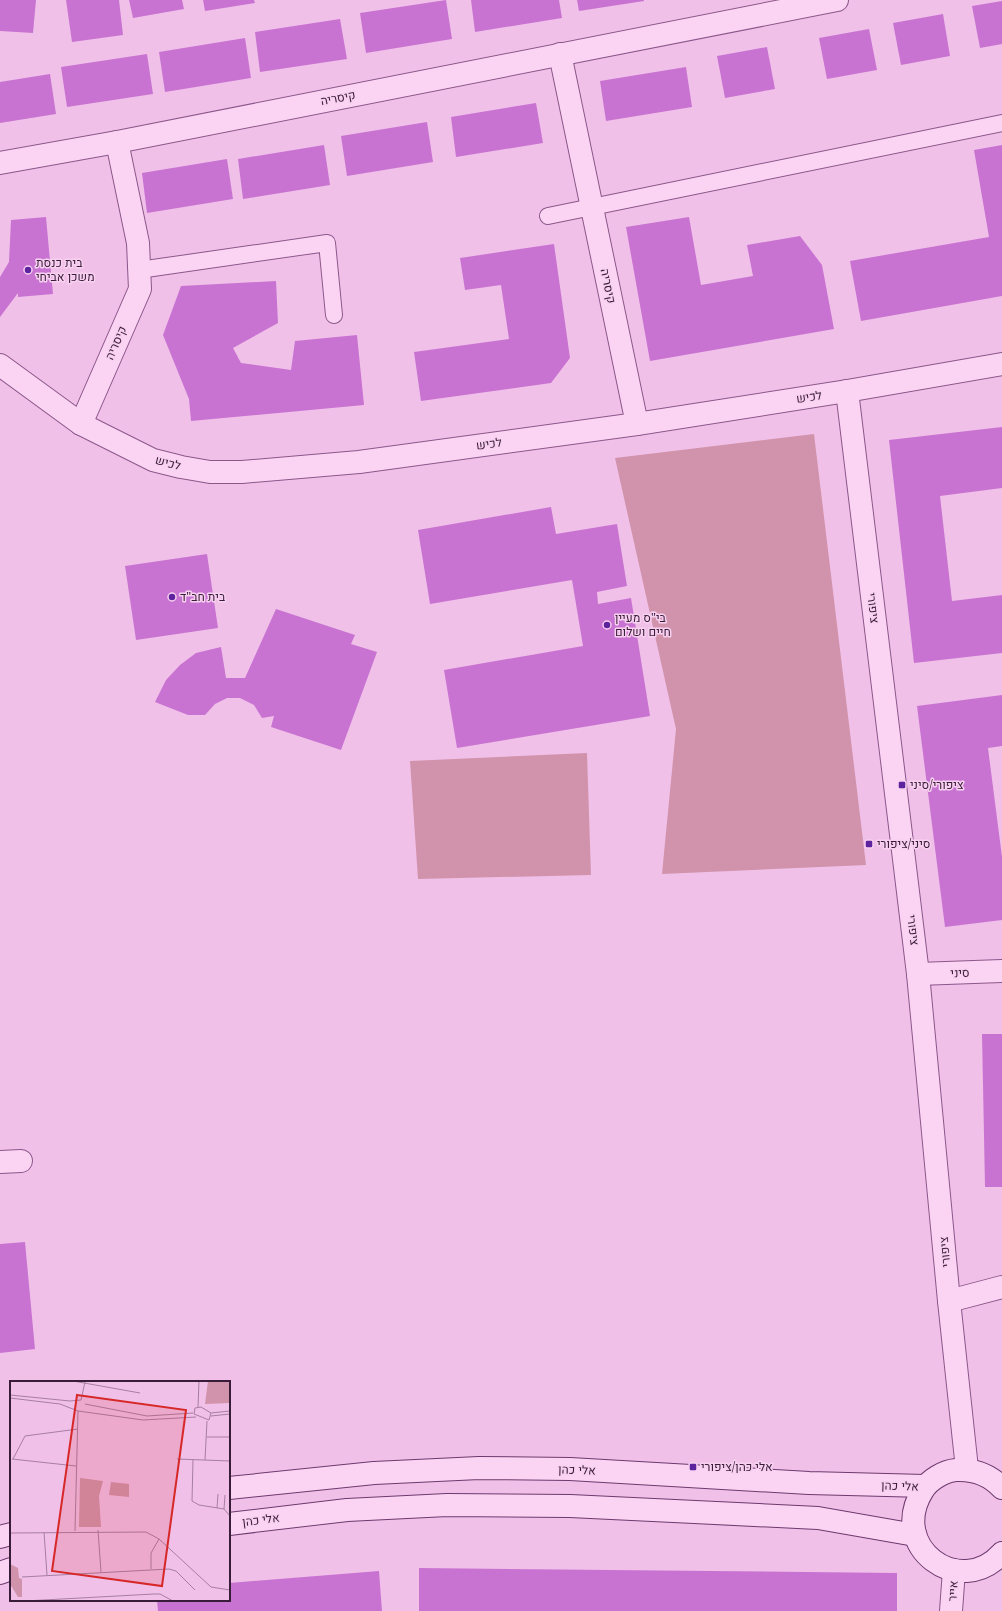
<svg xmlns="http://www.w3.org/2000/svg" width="1002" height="1611" font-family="'Noto Serif',Heebo,serif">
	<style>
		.green { fill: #d093ab }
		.building { fill: #c873d2 }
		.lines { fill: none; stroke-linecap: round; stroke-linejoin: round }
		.lane-casing { stroke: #8b578a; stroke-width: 18 }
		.street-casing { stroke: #8b578a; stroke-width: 24 }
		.secondary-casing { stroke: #6c3a6d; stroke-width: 24 }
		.lane { stroke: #fbd4f4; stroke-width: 16 }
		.street { stroke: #fbd4f4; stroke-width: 22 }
		.secondary { stroke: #fbd4f4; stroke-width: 22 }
		.poi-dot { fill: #5d229e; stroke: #f8d0f0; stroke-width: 1.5 }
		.labels { text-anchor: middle; stroke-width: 3; stroke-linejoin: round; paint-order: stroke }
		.street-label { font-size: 12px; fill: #391c3a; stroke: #f8d0f0 }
		.poi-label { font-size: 12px; fill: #391c3a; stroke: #f8d0f0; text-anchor: start }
		.inset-road { fill: none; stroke: #a77ea2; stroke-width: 1 }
		.view { fill: #d62828; fill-opacity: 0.15; stroke: #d62828; stroke-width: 2 }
		.inset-edge { fill: none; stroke: #391c3a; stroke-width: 2 }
	</style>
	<rect width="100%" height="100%" fill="#f1c0e8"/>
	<!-- green -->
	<g class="green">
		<path d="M814,434l52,431 -204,9 14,-145 -61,-271z"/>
		<path d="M587,753l4,122 -173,4 -8,-118z"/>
	</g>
	<!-- building -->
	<g class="building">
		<path d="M0,0h36l-3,33 -33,-2z"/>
		<path d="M66,0h53l4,35 -51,7z"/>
		<path d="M129,0h53l2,9 -51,9z"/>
		<path d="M203,0h51l1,3 -50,8z"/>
		<path d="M446,0l6,39 -86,14 -6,-40z"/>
		<path d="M471,0h88l3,18 -87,14z"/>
		<path d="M577,0h67v1l-65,10z"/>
		<path d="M1002,1v43l-22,4 -8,-42z"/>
		<path d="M943,14l7,42 -49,9 -8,-42z"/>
		<path d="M340,19l7,40 -87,13 -5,-40z"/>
		<path d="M869,29l8,41 -50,9 -8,-41z"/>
		<path d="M245,38l6,40 -86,14 -6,-40z"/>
		<path d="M767,47l8,42 -50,9 -8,-42z"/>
		<path d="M147,54l6,40 -86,13 -6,-40z"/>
		<path d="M686,67l6,40 -86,14 -6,-40z"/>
		<path d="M50,74l6,40 -56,9v-41z"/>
		<path d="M536,103l7,40 -87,14 -5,-40z"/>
		<path d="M427,122l6,40 -86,14 -6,-40z"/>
		<path d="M324,145l6,40 -87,14 -5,-40z"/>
		<path d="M1002,145v151l-141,25 -11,-60 139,-24 -15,-87z"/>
		<path d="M227,159l6,40 -86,14 -5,-40z"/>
		<path d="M46,217l7,77 -35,3v-4l-18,24v-40l9,-15 2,-42z"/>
		<path d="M689,217l12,68 52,-9 -6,-31 53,-9 22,29 12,64 -184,32 -24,-134z"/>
		<path d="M554,244l16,114 -19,25 -130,18 -7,-49 95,-13 -8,-54 -36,5 -5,-32z"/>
		<path d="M276,281l2,42 -45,25 8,15 50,7 4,-29 62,-6 7,70 -173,16 -2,-22 -26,-64 18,-49z"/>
		<path d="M1002,427v61l-62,8 12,105 50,-6v58l-88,10 -25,-223z"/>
		<path d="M551,507l5,27 61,-10 10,62 -30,6 1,12 33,-6 19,118 -193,32 -13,-78 139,-24 -11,-66 -142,24 -12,-74z"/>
		<path d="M207,554l11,74 -82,12 -11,-74z"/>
		<path d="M276,609l79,26 -4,9 26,8 -36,98 -70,-23 3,-11 -12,2 -8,-13 -14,-7h-13l-12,6 -10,11h-17l-33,-13 11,-22 14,-15 16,-12 25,-6 5,31h19z"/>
		<path d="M1002,695v51l-14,2 14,109v63l-57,7 -28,-221z"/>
		<path d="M982,1034h20v153h-17z"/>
		<path d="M25,1242l10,107 -35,4v-109z"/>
		<path d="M419,1568l478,5v38h-478z"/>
		<path d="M379,1571l3,40h-224l-1,-11h72v-17z"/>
	</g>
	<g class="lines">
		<defs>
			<g id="lane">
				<path d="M548,216l454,-93"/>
				<path d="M139,270l188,-27 7,72"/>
			</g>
			<g id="street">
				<path d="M560,54l77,370"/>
				<path d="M0,163l117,-21 720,-142"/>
				<path d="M0,365l81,59 72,36 28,7 29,5h32l117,-10 278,-38 210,-33 155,-27"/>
				<path d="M847,391l71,583 31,327 18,168"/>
				<path d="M81,424l59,-135 -2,-46 -21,-101"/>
				<path d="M918,974l84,-3"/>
				<path d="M0,1162l21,-1"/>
				<path d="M949,1301l53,-14"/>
				<path d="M951,1611l3,-41"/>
			</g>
			<g id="secondary">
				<path d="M229,1488l145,-15 105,-5 91,1 239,14 116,3"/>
				<path d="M1002,1488c-13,-14 -28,-19 -46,-18 -12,1 -27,10 -33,20 -36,57 37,110 79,63"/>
				<path d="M229,1524l118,-14 100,-5 123,1 248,12 97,17"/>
				<path d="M0,1537l11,-3"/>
				<path d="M0,1573l11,-4"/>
			</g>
		</defs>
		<!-- lane casing -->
		<use href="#lane" class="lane-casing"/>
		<!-- street casing -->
		<use href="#street" class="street-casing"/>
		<!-- secondary casing -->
		<use href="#secondary" class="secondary-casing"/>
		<!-- lane -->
		<use href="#lane" class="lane"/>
		<!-- street -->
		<use href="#street" class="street"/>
		<!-- secondary -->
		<use href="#secondary" class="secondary"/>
	</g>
	<!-- markers -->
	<g class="poi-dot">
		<circle cx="28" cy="270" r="4"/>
		<circle cx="172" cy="597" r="4"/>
		<circle cx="607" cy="625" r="4"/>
		<rect x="898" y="781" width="8" height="8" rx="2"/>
		<rect x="865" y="840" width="8" height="8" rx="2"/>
		<rect x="689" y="1463" width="8" height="8" rx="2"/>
	</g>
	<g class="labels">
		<!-- street labels -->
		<g class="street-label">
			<text transform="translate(338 98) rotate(-11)" y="4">קיסריה</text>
			<text transform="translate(608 286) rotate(78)" y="4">קיסריה</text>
			<text transform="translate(116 343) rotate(-66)" y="4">קיסריה</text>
			<text transform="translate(809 397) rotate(-9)" y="4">לכיש</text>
			<text transform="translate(489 444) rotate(-8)" y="4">לכיש</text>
			<text transform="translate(168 463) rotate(15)" y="4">לכיש</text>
			<text transform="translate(873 608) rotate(83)" y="4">ציפורי</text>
			<text transform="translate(913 930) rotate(83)" y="4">ציפורי</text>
			<text transform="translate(960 973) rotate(-2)" y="4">סיני</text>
			<text transform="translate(945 1252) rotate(-95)" y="4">ציפורי</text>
			<text transform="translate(577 1470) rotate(2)" y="4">אלי כהן</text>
			<text transform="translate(900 1486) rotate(2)" y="4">אלי כהן</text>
			<text transform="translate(261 1520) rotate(-7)" y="4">אלי כהן</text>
			<text transform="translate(953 1591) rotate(-86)" y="4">אייר</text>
		</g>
		<!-- poi labels -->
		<g class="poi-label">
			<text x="36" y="267">בית כנסת<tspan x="36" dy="14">משכן אביחי</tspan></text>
			<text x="180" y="601">בית חב"ד</text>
			<text x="615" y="622">בי"ס מעיין<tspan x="615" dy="14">חיים ושלום</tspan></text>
			<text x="910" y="789">ציפורי/סיני</text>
			<text x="877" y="848">סיני/ציפורי</text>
			<text x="701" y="1471">אלי כהן/ציפורי</text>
		</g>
	</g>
	<!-- overview -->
	<g transform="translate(10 1381)">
		<rect width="220" height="220" fill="#f1c0e8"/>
		<path d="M198,0h22v22l-25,1zM70,97l23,3 -4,15 2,31h-22zM101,101l18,2v13l-20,-2zM0,183l8,4 1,10 3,1v18h-4l-8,-13z" fill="#d093ab"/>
		<path class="inset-road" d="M63,0l67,12M0,14l60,6 11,-1M0,17l50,6 18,7M71,19l4,-18M75,23l62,12 46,-3M188,26l1,-26M191,26l10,6 -2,7 -15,-6 1,-6zM68,30l65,9 53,-3M201,32l19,-2M201,35l19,-2M197,56h23M2,78l64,7M3,78l12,-23 53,-7M167,78l53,2M183,79l-1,41 7,4 25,4 6,7M195,79l2,-39M207,127l1,-14M214,128l1,-14M88,149l3,42M65,150l3,-120M34,151l3,43M0,152l136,-1 13,7 52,48 19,3M141,188v-16l8,-14M12,196l147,-8 7,2 19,19M15,220l129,-7h6l13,7"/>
		<path class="view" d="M67,14l109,15 -24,176 -110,-15z"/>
		<rect width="220" height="220" class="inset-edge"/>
	</g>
</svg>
